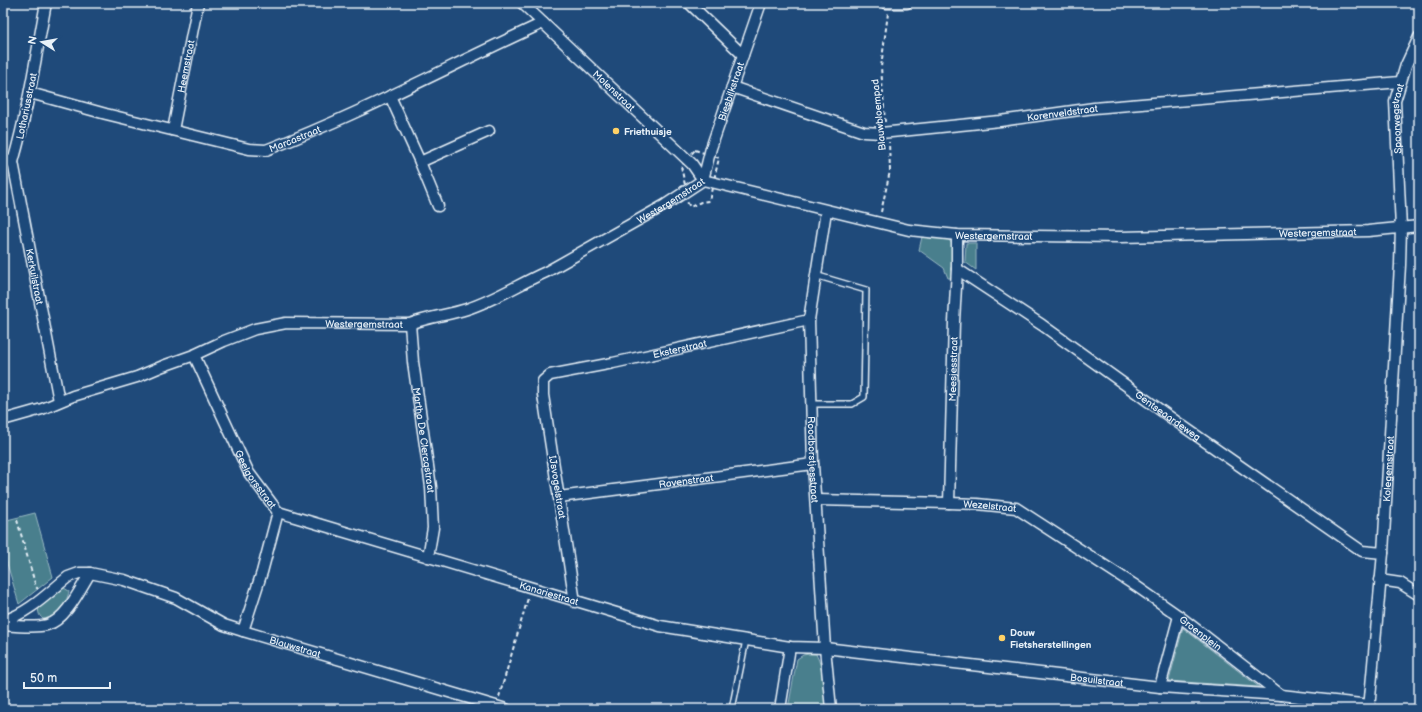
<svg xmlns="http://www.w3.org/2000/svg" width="1422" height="712" font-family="'Balsamiq Sans',sans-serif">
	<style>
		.green { fill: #497f8d; stroke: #98b8c2 }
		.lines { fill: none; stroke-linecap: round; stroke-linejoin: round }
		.service-casing { stroke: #e8f1f8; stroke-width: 8 }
		.minor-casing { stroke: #e8f1f8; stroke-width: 13 }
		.path { stroke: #e8f1f8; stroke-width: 2; stroke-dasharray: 4 3; stroke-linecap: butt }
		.service { stroke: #1f4a7a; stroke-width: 5 }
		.minor { stroke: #1f4a7a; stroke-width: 10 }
		.poi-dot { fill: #ffd166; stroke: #1f4a7a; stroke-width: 1.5 }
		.labels { text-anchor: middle; stroke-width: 4; stroke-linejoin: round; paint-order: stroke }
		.street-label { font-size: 10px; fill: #e8f1f8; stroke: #1f4a7a }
		.poi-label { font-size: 10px; font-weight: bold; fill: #e8f1f8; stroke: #1f4a7a; text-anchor: start }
	</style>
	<rect width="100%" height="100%" fill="#1f4a7a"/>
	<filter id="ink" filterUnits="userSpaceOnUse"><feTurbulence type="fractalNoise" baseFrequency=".025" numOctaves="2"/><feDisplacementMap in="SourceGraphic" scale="8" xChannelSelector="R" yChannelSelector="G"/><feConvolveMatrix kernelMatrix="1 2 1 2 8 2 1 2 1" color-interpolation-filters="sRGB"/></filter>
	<g filter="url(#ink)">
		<!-- green -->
		<g class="green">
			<path d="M922,237l26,2 4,5 -1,34h-3l-4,-10 -25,-18z"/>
			<path d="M966,243h10v27l-11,-8z"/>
			<path d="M35,513l18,64 -34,27 -16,-54v-29z"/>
			<path d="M64,588l5,3c-2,13 -13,27 -26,28 -5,-4 -5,-8 -4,-14l14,-11z"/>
			<path d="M1183,628l76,59 -90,-6z"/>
			<path d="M809,654h7c9,18 8,36 9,55h-37l9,-50 6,-4z"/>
		</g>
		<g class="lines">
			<defs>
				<g id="service">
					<path d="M812,404h40l12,-7 2,-107 -51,-15"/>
					<path d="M732,709l14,-69"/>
				</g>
				<g id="minor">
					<path id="s1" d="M46,3c-10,53 -18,107 -33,159l46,239"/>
					<path id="s2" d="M522,3l170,161 11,16"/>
					<path d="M689,3l54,52"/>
					<path d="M886,3h21"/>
					<path id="s3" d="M732,87l132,45 17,1 119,-12 94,-13 306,-26"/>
					<path id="s4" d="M30,93l76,21 143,35 17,1c95,-36 185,-85 277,-127"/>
					<path d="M390,96l30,66 69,-31"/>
					<path id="s5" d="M173,130l25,-127"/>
					<path d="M3,159l10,3"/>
					<path d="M420,162l18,44"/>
					<path id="s6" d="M703,180l206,50 48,5 164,2 247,-6 51,-5"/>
					<path id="s7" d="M703,180l8,-32 50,-145"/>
					<path id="s8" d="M826,211l-17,109 4,144 12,184 6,61"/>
					<path id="s9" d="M957,269l85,56 135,97 185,129 21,2"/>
					<path id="s10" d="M410,324l3,38 18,125 2,41 -5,29"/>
					<path id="s11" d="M194,355l55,118 29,39"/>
					<path id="s12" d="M3,420l39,-11 31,-13 64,-19 26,-11 31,-11 30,-14 31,-12 31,-6 124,1c19,-7 38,-9 57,-15 28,-9 52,-25 79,-37l119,-67 38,-25"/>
					<path id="s13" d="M559,497l254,-33"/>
					<path id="s14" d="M816,500l133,3 28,1 39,4 120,78 43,30"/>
					<path id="s15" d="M949,503l5,-181 3,-53v-34"/>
					<path id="s16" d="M278,512l382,114 130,21 35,1 335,39 121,8 89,10"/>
					<path d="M1380,580l20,3 19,12"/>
					<path id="s17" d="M575,602l-32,-207v-14l7,-6 63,-12 196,-43"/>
					<path id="s18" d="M3,621c26,-8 45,-28 65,-44l11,-4h11l34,7 52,18 48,27 19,6 263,78"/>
					<path d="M3,625c12,1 33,3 44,0 19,-5 33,-36 43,-52"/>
					<path d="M243,631l19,-59 16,-60"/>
					<path id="s19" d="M1160,687l19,-71 102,79"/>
					<path d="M780,709l10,-62"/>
					<path id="s20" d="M1369,709l14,-156 17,-288 1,-37 -6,-127 11,-36 13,-28"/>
				</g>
			</defs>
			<!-- service casing -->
			<use href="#service" class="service-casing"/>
			<!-- minor casing -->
			<use href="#minor" class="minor-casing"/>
			<!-- path -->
			<g class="path">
				<path d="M885,122l-4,-55 7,-54"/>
				<path d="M695,150l24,8 -10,43 -8,1 -11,5 -11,-19 6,-3 -4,-19z"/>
				<path d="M881,212l9,-41 -1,-29"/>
				<path d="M17,520l19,67 2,2"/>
				<path d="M499,697l29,-99"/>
			</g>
			<!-- service -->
			<use href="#service" class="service"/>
			<!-- minor -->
			<use href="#minor" class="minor"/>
		</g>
	</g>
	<!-- markers -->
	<g class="poi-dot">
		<circle cx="616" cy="131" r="4"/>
		<circle cx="1002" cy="638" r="4"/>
	</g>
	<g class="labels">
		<!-- street labels -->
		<g class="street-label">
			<text dy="4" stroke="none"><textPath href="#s5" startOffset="65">Heemstraat</textPath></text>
			<text dy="4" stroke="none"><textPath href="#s2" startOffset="127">Molenstraat</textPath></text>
			<text dy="4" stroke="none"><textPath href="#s7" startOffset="93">Biesbilkstraat</textPath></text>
			<text transform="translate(26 106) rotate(-78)" y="4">Lothariusstraat</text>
			<text dy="4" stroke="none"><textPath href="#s3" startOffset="339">Korenveldstraat</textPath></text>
			<text transform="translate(878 115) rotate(-96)" y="4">Blauwbloempad</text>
			<text dy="4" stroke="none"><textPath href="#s20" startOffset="592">Spoorwegstraat</textPath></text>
			<text dy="4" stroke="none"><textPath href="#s4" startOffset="274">Marcastraat</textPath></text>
			<text dy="4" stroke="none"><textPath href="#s12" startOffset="714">Westergemstraat</textPath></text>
			<text dy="4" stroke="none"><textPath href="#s6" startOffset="621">Westergemstraat</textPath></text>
			<text dy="4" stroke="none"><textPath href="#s6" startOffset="297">Westergemstraat</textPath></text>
			<text dy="4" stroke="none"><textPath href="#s1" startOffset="279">Kerkuilstraat</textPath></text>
			<text dy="4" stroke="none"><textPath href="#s12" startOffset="378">Westergemstraat</textPath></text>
			<text dy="4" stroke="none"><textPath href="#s17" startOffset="365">Eksterstraat</textPath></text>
			<text dy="4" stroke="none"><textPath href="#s15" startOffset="134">Meesjesstraat</textPath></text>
			<text dy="4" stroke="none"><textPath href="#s9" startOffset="257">Gentseaardeweg</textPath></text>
			<text dy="4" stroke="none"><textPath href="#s10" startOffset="117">Martha De Clercqstraat</textPath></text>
			<text dy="4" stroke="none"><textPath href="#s8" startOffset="250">Roodborstjesstraat</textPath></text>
			<text dy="4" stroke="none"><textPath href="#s20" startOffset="241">Kolegemstraat</textPath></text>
			<text dy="4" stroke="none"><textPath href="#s11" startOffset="139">Geelgorsstraat</textPath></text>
			<text dy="4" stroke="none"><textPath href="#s13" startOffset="128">Ravenstraat</textPath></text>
			<text transform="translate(558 487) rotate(81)" y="4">IJsvogelstraat</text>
			<text dy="4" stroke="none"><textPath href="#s14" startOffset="174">Wezelstraat</textPath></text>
			<text dy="4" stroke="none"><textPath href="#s16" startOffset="283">Kanariestraat</textPath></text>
			<text dy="4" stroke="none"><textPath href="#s19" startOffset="101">Groenplein</textPath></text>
			<text dy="4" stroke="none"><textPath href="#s18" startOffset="321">Blauwstraat</textPath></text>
			<text dy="4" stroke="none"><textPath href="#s16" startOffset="839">Bosuilstraat</textPath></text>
		</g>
		<!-- poi labels -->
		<g class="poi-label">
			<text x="624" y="135">Friethuisje</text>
			<text x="1010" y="636">Douw<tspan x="1010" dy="12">Fietsherstellingen</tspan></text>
		</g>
	</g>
	<!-- margin -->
	<rect width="1422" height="712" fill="none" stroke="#1f4a7a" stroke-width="16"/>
	<rect x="8" y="8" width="1406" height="696" fill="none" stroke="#e8f1f8" stroke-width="1.5" filter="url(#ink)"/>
	<!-- north arrow -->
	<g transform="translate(42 42) rotate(281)" stroke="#1f4a7a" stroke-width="3" paint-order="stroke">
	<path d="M0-3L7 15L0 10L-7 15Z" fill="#e8f1f8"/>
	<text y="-6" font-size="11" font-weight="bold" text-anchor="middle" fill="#e8f1f8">N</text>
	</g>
	<!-- scale -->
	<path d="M24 682v6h86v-6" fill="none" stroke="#e8f1f8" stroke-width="2"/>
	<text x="30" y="682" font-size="12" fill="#e8f1f8" stroke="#1f4a7a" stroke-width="3" paint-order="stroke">50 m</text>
</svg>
